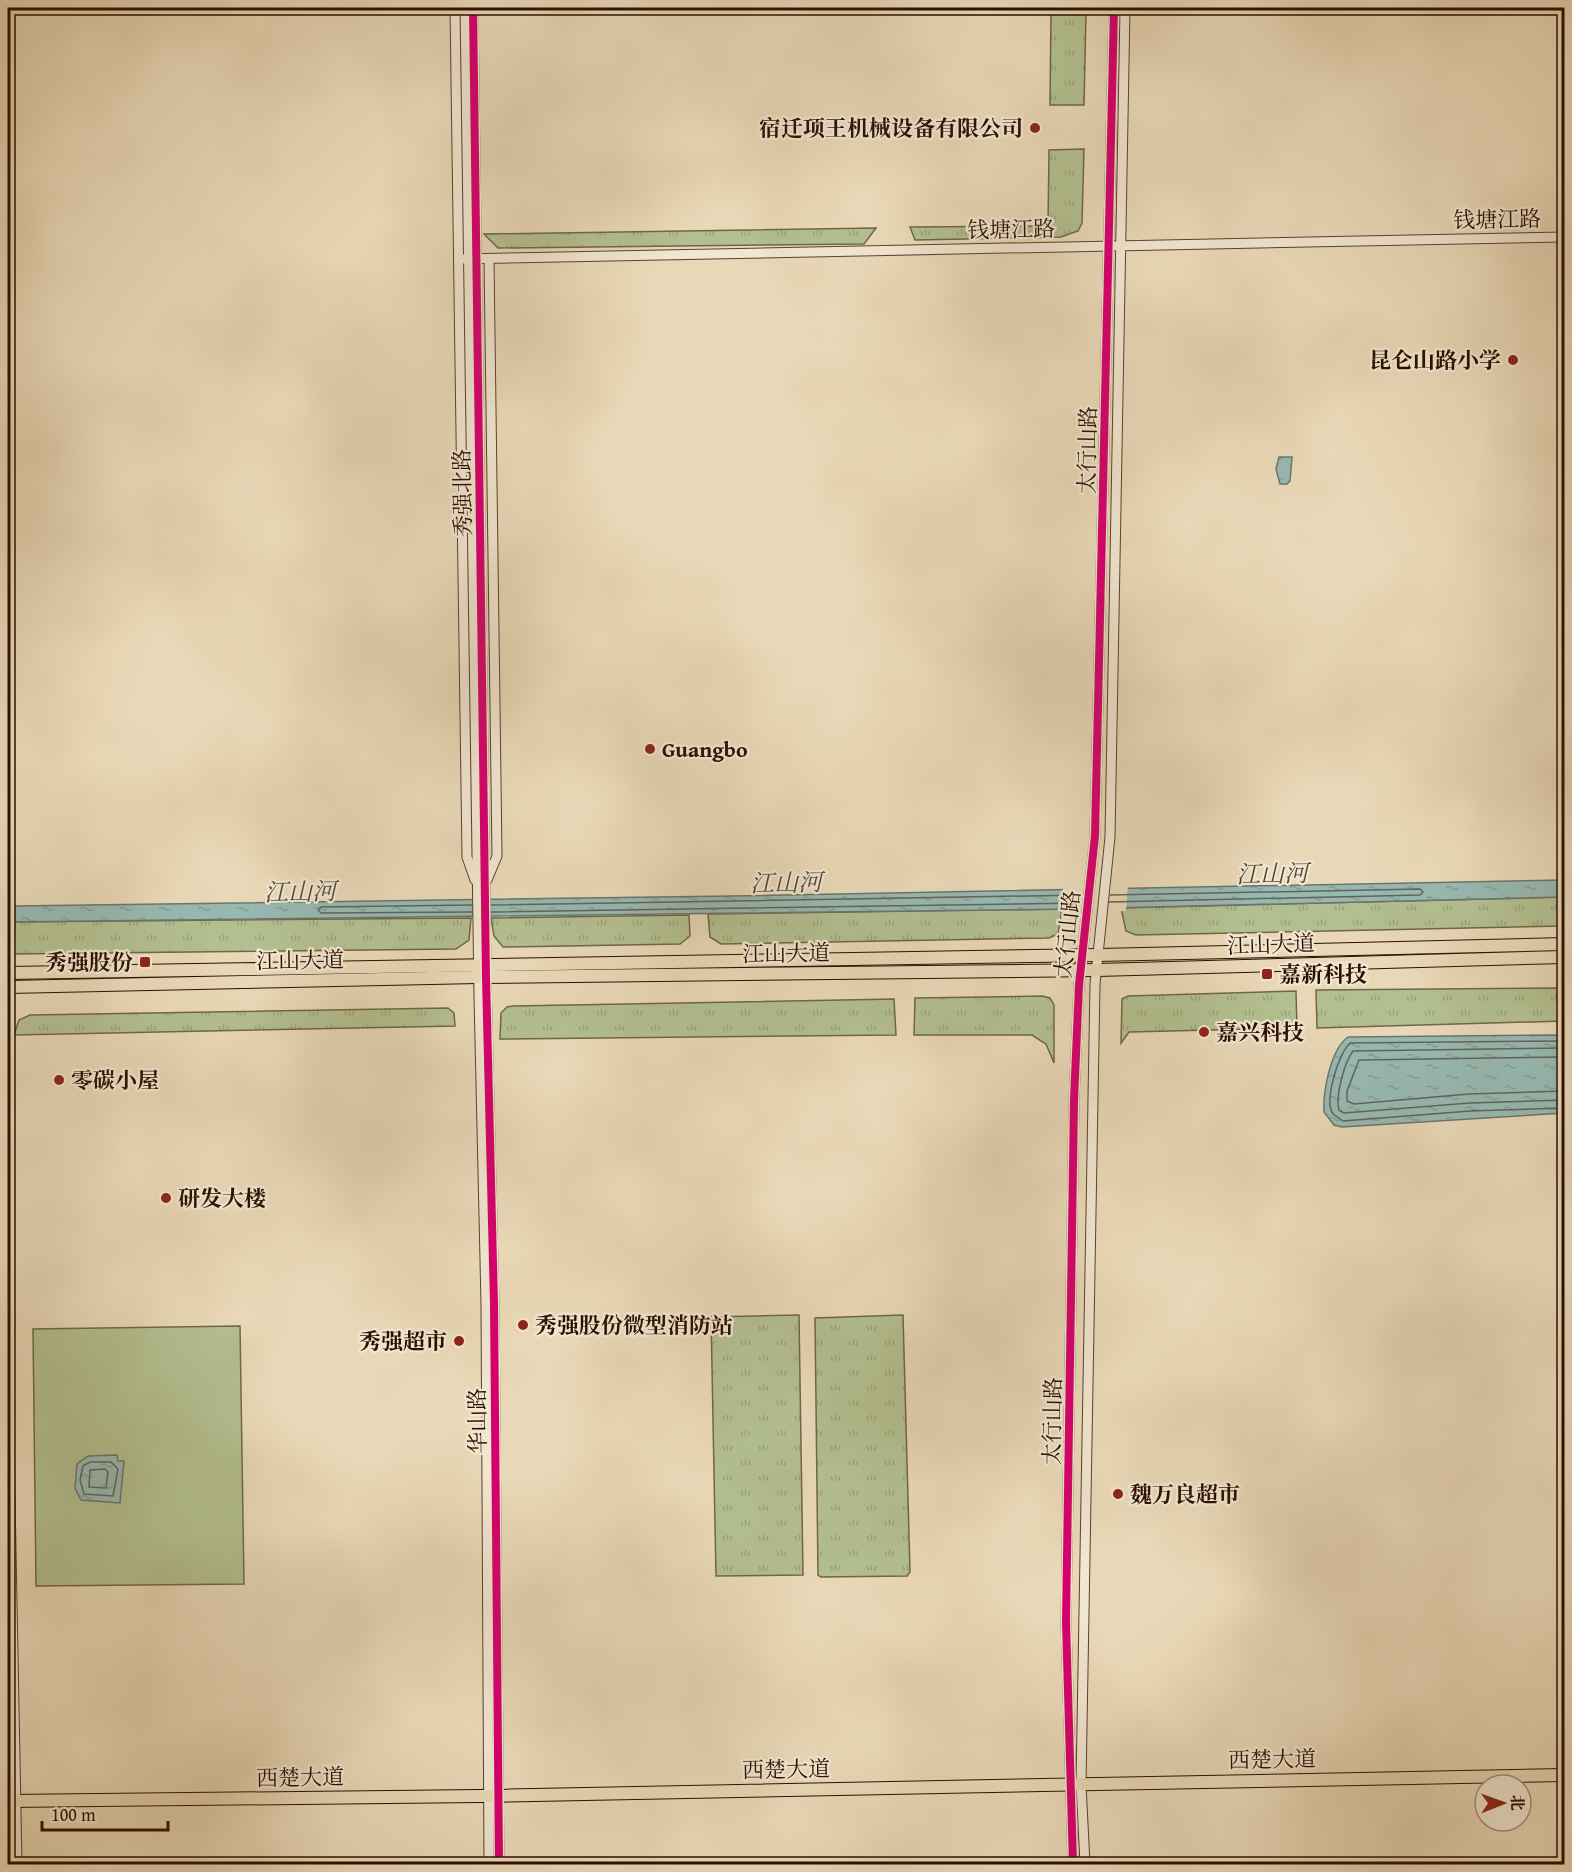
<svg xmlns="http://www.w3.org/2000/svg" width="1572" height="1872" font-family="'Gentium Book Plus','Noto Serif SC',serif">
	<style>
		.grass { fill: url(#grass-tufts); stroke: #6f6648; stroke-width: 1.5 }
		.garden { fill: #b3bf90; stroke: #6f6648; stroke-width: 1.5 }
		.water { fill: url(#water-ripples); stroke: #6c756b; stroke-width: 1.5 }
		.pier { fill: #e9d8b7 }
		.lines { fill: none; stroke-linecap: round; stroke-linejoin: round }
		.shore { stroke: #616459; stroke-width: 1.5 }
		.stream { stroke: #6c756b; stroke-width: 2 }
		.minor-casing { stroke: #5a402e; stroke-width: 11 }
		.major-casing { stroke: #2b0e00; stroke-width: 14 }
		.minor { stroke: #f1e6d0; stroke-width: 9 }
		.major { stroke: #e9d8b7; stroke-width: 12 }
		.cycleway-casing { stroke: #f1e6d0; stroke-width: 11 }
		.cycleway { stroke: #d6006c; stroke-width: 8 }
		.poi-dot { fill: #8f2418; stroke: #f1e6d0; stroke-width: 2 }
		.labels { text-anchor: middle; stroke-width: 4.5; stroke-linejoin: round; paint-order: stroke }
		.poi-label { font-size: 22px; font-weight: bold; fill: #2b0e00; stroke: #f1e6d0; text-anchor: start }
		.street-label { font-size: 22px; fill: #2b0e00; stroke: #f1e6d0 }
		.water-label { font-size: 24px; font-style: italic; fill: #514a3e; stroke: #f1e6d0 }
	</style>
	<defs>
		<pattern id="grass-tufts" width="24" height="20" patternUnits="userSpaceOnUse" patternTransform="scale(1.5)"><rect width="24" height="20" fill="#b3bf90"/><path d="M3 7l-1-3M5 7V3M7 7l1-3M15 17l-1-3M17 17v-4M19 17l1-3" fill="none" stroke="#9aa37a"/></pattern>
		<pattern id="water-ripples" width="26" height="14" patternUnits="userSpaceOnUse" patternTransform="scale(1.5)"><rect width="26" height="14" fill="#97b9b2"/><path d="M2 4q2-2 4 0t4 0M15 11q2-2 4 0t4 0" fill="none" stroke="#829e97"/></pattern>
	</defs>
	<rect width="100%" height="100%" fill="#e9d8b7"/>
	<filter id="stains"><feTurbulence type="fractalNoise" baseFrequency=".00333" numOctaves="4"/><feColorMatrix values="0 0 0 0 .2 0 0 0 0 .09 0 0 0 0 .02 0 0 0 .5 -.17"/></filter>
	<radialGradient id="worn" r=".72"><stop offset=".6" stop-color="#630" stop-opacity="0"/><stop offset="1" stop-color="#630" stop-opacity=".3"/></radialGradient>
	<!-- grass -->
	<g class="grass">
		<path d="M1051,14h35l-2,91h-34z"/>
		<path d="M1084,149l-2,74 -4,8 -17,6 -146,3 -5,-13 138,-1 1,-76z"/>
		<path d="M876,228l-12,16 -366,4 -14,-14z"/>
		<path d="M1564,897v29l-428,9 -10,-4 -5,-23z"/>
		<path d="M1062,909l-4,25 -9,4 -328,6 -11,-7 -2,-23z"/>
		<path d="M689,915l1,21 -10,8 -177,3 -9,-11 -3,-18z"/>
		<path d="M471,918l-2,22 -13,9 -444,5 -3,-5 -1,-27z"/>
		<path d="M1564,988v33l-247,7 -1,-38z"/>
		<path d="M1296,991l1,37 -168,4 -8,11 1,-44 6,-3z"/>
		<path d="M1042,996l8,2 4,7v58l-8,-19 -14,-9h-118l1,-37z"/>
		<path d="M894,999l2,36 -396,4 1,-26 6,-6 6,-1z"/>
		<path d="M448,1008l6,5 1,13 -441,9 5,-15 11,-5z"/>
		<path d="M799,1315l4,260 -87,1 -5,-259z"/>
		<path d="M903,1315l7,257 -3,4 -86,1 -3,-2 -3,-257z"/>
	</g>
	<!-- garden -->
	<path class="garden" d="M240,1326l4,258 -208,2 -3,-257z"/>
	<!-- water -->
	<g class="water">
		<path d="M1279,457h13l-2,24 -3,3h-7l-4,-15z"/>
		<path d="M1564,880v17l-492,12 -1064,13v-15l6,-1 718,-10z"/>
		<path d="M1564,1035v78l-222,14 -8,-2 -10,-13c-1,-20 6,-62 24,-75z"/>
		<path d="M117,1455l1,6h6l-4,42 -39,-3 -6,-12 2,-24 11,-8z"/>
	</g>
	<!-- pier -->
	<path class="pier" d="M1128,885l-2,26 -64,1 1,-25z"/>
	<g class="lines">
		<!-- shore -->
		<g class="shore">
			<path d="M1109,902l311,-7 3,-3 -3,-3 -310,6"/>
			<path d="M472,905l-151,2 -3,3 3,3 151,-1"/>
			<path d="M491,905l592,-10"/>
			<path d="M491,912l591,-9"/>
			<path d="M1564,1041l-214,2c-12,11 -26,58 -17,71l10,7 127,-10 94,-3"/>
			<path d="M1564,1048l-211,3c-8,10 -18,45 -14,59l5,3 126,-10 94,-3"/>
			<path d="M1564,1057l-205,3 -12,31v10l7,3 115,-10 95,-3"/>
			<path d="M111,1462l7,7 -5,27 -29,-2 -4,-14 3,-14 7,-4z"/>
			<path d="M105,1469l3,3 -2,16 -17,-1 1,-17z"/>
		</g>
		<!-- stream -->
		<path class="stream" d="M11,13l16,-5"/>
		<defs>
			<g id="minor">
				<path d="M455,8l12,849 8,23"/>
				<path d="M465,8l14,988 7,308 3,560"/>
				<path d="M473,8l13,969 8,327 5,560"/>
				<path d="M459,259l1105,-22"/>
				<path d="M487,880l10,-24 -8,-597"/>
				<path d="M8,1393l9,471"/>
				<path d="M1073,1864l-7,-242 8,-522 5,-115 16,-149 19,-828"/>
				<path d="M1085,1864l-4,-80 14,-800 15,-147 15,-829"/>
			</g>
			<g id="major">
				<path d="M8,973l1091,-18 465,-11"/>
				<path d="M8,987l470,-10 619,-7 467,-13"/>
				<path d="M8,1801l472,-5 1084,-21"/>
			</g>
		</defs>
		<!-- minor casing -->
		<use href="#minor" class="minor-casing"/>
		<!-- major casing -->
		<use href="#major" class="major-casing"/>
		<!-- minor -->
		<use href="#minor" class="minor"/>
		<!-- major -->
		<use href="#major" class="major"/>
		<defs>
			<g id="cycleway">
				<path d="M473,8l13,969 8,327 5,560"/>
				<path d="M1073,1864l-7,-242 8,-522 5,-115 16,-149 19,-828"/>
			</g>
		</defs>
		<!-- cycleway casing -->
		<use href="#cycleway" class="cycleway-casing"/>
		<!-- cycleway -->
		<use href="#cycleway" class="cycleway"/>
	</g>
	<!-- markers -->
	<g class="poi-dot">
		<circle cx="1035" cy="128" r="6"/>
		<circle cx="1513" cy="360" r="6"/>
		<circle cx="650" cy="749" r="6"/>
		<rect x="139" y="956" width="12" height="12" rx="3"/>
		<rect x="1261" y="968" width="12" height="12" rx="3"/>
		<circle cx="1204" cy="1032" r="6"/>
		<circle cx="59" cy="1080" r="6"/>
		<circle cx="166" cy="1198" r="6"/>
		<circle cx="523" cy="1325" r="6"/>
		<circle cx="459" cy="1341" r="6"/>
		<circle cx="1118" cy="1494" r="6"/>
	</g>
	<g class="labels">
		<!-- poi labels -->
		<g class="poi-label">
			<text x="1023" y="136" text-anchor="end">宿迁项王机械设备有限公司</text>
			<text x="1501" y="368" text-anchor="end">昆仑山路小学</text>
			<text x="662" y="757">Guangbo</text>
			<text x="133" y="970" text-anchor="end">秀强股份</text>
			<text x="1279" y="982">嘉新科技</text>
			<text x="1216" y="1040">嘉兴科技</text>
			<text x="71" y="1088">零碳小屋</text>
			<text x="178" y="1206">研发大楼</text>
			<text x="535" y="1333">秀强股份微型消防站</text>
			<text x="447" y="1349" text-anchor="end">秀强超市</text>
			<text x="1130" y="1502">魏万良超市</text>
		</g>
		<!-- street labels -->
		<g class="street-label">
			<text transform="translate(1497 219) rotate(-1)" y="8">钱塘江路</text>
			<text transform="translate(1011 229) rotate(-1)" y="8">钱塘江路</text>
			<text transform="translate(1087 450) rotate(-89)" y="8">太行山路</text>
			<text transform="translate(462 493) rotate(-91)" y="8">秀强北路</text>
			<text transform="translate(1067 934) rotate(-84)" y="8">太行山路</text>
			<text transform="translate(1271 944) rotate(-2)" y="8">江山大道</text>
			<text transform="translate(786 953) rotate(-1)" y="8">江山大道</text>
			<text transform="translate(300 960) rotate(-1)" y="8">江山大道</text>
			<text transform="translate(477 1421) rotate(-91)" y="8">华山路</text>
			<text transform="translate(1052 1421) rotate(-89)" y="8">太行山路</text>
			<text transform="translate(1272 1759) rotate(-1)" y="8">西楚大道</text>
			<text transform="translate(786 1769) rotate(-1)" y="8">西楚大道</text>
			<text transform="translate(300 1777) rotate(-1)" y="8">西楚大道</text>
		</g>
		<!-- water labels -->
		<g class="water-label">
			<text transform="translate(1272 874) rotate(-1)" y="8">江山河</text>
			<text transform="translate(786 883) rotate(-1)" y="8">江山河</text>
			<text transform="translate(300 892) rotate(-1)" y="8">江山河</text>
		</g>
	</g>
	<!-- margin -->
	<rect width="1572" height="1872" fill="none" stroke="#e9d8b7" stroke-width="30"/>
	<rect x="9" y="9" width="1554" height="1854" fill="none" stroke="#2b0e00" stroke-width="3"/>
	<rect x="15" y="15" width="1542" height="1842" fill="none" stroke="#2b0e00" stroke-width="1.5"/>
	<!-- north arrow -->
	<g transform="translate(1503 1803) rotate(89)"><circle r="28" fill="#f1e6d0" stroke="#a2907d" stroke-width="1.5"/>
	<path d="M0-4.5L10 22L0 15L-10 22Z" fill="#8f2418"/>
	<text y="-9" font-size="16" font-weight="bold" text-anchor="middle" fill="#2b0e00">北</text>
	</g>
	<!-- scale -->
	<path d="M42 1821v9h126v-9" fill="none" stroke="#2b0e00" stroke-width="3"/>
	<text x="51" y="1821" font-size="18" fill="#2b0e00" stroke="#f1e6d0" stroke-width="4.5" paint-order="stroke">100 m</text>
	<rect width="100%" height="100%" filter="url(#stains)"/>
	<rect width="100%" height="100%" fill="url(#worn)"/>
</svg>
